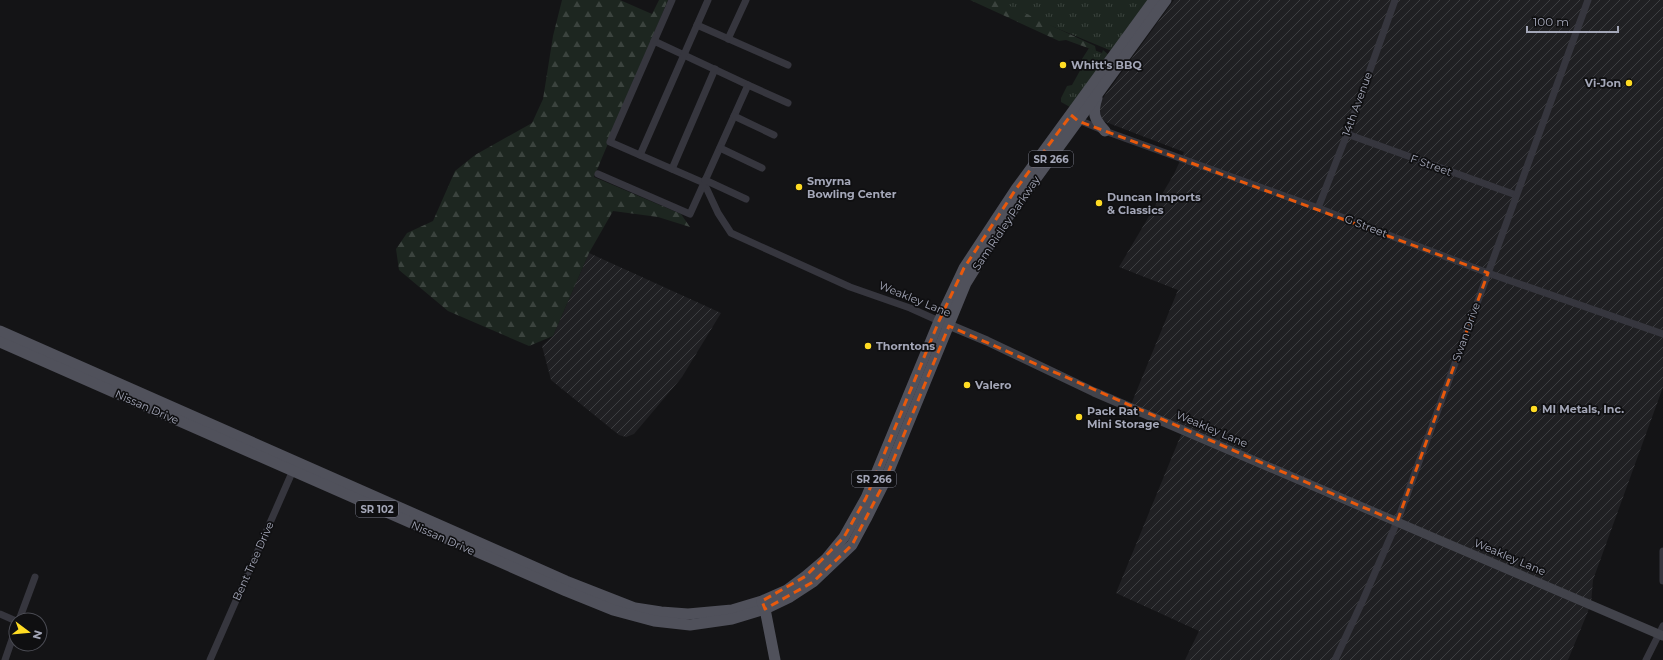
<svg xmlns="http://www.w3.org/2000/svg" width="1663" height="660" font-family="Montserrat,sans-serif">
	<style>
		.industrial { fill: url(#industrial-furrows) }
		.grass { fill: url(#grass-tufts) }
		.forest { fill: url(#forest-firs) }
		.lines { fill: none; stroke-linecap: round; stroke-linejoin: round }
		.street { stroke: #36363e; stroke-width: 7 }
		.secondary { stroke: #42434b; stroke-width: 9 }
		.primary { stroke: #50515b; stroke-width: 11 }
		.marked { fill: none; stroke: #e8590c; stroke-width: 3; stroke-dasharray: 8 5; stroke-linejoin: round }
		.poi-dot { fill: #ffdc23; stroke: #0f0f11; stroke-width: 1.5 }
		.labels { text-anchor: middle; stroke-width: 3.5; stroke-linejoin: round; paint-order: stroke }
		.shield { fill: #0f0f11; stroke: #777986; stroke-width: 1 }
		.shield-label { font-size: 10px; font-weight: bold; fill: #a4a7b8 }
		.poi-label { font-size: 11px; font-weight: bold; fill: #a4a7b8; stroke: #0f0f11; text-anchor: start }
		.street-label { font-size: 11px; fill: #a4a7b8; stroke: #0f0f11 }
	</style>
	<defs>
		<pattern id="industrial-furrows" width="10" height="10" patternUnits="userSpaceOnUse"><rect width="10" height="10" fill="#202023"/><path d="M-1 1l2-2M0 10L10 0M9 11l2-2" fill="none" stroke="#3d3e41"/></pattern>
		<pattern id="grass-tufts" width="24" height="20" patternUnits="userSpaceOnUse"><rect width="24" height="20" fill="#1d2620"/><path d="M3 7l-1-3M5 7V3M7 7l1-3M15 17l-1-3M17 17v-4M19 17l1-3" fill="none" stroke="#3b433e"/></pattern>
		<pattern id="forest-firs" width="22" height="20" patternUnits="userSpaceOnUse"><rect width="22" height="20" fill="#1d2620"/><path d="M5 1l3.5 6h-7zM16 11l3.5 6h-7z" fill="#3b433e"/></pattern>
	</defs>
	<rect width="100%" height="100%" fill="#141416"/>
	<!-- industrial -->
	<g class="industrial">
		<path d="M1174,0h489v387l-70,193 -2,24 -23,56h-383l14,-29 -83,-38 67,-163 -53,-23 48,-117 -59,-23 55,-93 10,-22 -94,-36z"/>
		<path d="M589,253l132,60 -39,64 -48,57 -8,3 -7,-2 -68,-55 -9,-34 11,-10z"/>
	</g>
	<!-- grass -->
	<g class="grass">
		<path d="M989,0h161l-36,52z"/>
		<path d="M1089,48l13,5 1,-3 7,6 -40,51 -9,-5v-4l6,-12 5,-1 10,-18v-8z"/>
	</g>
	<!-- forest -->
	<g class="forest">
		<path d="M562,0h58l32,14 7,-14h9l-74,177 87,37 9,13 -32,-10 -45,-6 -24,42 -36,83 -24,10 -81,-35 -49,-41 -3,-21 11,-16 26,-12 22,-50 20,-16 57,-32 11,-24 10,-63z"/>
		<path d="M970,0h27l98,46 1,5 -30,-11 -7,1z"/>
	</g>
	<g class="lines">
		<!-- street -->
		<g class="street">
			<path d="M697,25l91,40"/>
			<path d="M728,39l18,-39"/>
			<path d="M654,41l94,44 -44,98 14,30 13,20 119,54 60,21 29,13"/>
			<path d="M748,85l40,18"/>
			<path d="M734,116l40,19"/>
			<path d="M1076,119l29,12 213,77 170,65 175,61"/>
			<path d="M1347,134l169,61"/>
			<path d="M720,148l42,20"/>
			<path d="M640,155l68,-155"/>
			<path d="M672,169l43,-100"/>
			<path d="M598,174l92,40 14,-31 -94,-41 62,-142"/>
			<path d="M705,180l41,19"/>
			<path d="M1318,208l29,-74 48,-134"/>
			<path d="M1663,551v30"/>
			<path d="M0,614l16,7"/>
			<path d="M19,620l16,-43"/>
			<path d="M5,660l11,-32"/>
			<path d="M210,660l84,-192"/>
			<path d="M1335,660l28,-60 34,-78 191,-522"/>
			<path d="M1646,660l17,-34"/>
		</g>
		<!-- secondary -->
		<path class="secondary" d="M944,323l43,18 107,51 569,244"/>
		<!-- primary -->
		<g class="primary">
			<path d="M1097,98c-5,15 -3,21 8,33"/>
			<path d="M0,331l566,250 69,27 26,4 27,2 44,-4 30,-9 25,-11 19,-14 20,-17 18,-22 22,-39 73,-177 25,-53 52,-79 138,-189"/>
			<path d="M0,342l566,249 47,19 41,11 36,4 42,-6 33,-10 25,-12 23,-15 39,-37 14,-26 17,-34 83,-202 36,-58 164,-225"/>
			<path d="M762,602l3,7 10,51"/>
		</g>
	</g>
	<!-- marked area -->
	<path class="marked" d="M1071,115l7,6 410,152 -91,249 -448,-196 -66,159 -31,60 -39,37 -48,27 -3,-8 44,-25 38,-39 22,-39 73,-177 25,-53 52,-79z"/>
	<!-- markers -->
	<g class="poi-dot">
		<circle cx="1063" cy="65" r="4"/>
		<circle cx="1629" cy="83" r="4"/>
		<circle cx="799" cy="187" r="4"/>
		<circle cx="1099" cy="203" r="4"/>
		<circle cx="868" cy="346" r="4"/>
		<circle cx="967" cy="385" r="4"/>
		<circle cx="1534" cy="409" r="4"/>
		<circle cx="1079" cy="417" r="4"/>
	</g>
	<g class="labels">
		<!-- shield labels -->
		<g class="shield">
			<rect x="1029" y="151" width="44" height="16" rx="3"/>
			<rect x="852" y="471" width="44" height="16" rx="3"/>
			<rect x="356" y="501" width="42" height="16" rx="3"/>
		</g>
		<g class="shield-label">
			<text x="1051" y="163">SR 266</text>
			<text x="874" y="483">SR 266</text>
			<text x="377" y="513">SR 102</text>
		</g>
		<!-- poi labels -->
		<g class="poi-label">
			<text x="1071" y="69">Whitt's BBQ</text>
			<text x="1621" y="87" text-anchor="end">Vi-Jon</text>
			<text x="807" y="185">Smyrna<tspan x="807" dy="13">Bowling Center</tspan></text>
			<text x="1107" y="201">Duncan Imports<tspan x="1107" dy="13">&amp; Classics</tspan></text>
			<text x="876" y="350">Thorntons</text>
			<text x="975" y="389">Valero</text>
			<text x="1542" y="413">MI Metals, Inc.</text>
			<text x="1087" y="415">Pack Rat<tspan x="1087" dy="13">Mini Storage</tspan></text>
		</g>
		<!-- street labels -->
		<g class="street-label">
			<text transform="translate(1357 104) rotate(-70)" y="4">14th Avenue</text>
			<text transform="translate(1431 165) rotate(20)" y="4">F Street</text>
			<text transform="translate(1006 223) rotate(-56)" y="4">Sam Ridley Parkway</text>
			<text transform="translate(1366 226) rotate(21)" y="4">G Street</text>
			<text transform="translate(915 299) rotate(22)" y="4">Weakley Lane</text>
			<text transform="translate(1466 332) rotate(-70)" y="4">Swan Drive</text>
			<text transform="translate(147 407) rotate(24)" y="4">Nissan Drive</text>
			<text transform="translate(1212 429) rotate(23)" y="4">Weakley Lane</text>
			<text transform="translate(443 538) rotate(24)" y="4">Nissan Drive</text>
			<text transform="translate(1510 557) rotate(23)" y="4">Weakley Lane</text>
			<text transform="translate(253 561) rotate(-66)" y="4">Bent Tree Drive</text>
		</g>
	</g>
	<!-- north arrow -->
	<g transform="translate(28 632) rotate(106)"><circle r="19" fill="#0f0f11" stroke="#4b4c54"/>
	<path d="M0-3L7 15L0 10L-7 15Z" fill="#ffdc23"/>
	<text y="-6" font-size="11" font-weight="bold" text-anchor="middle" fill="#a4a7b8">N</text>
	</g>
	<!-- scale -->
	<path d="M1527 26v6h91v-6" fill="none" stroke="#a4a7b8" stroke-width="2"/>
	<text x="1533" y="26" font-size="12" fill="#a4a7b8" stroke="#0f0f11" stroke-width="3" paint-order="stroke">100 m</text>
</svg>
